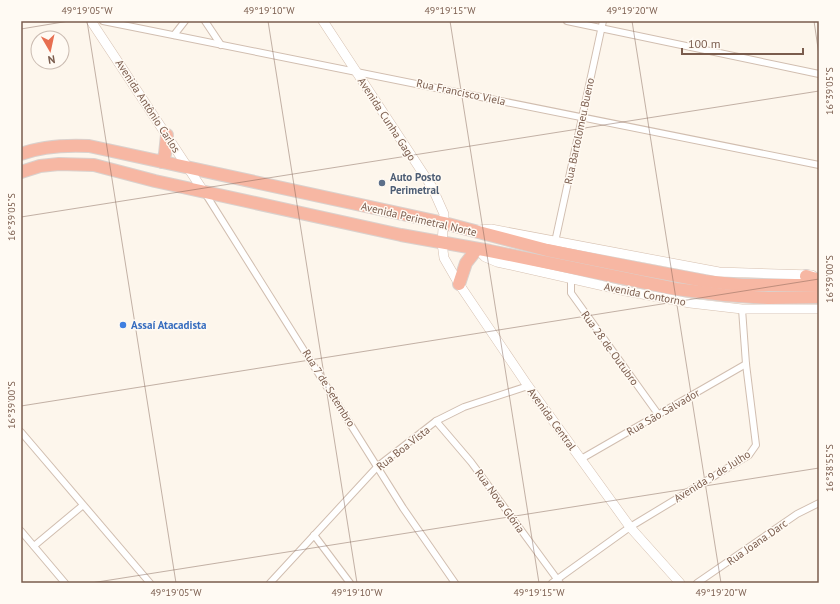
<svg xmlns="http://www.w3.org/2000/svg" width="840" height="604" font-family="'PT Sans',sans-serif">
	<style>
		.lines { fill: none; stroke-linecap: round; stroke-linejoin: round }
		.street-casing { stroke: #d1beb0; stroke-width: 8 }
		.secondary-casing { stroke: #d6c0b0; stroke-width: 10 }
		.highway-casing { stroke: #dad1cd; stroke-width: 14 }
		.street { stroke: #fff; stroke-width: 6 }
		.secondary { stroke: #fff; stroke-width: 9 }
		.highway { stroke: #f7b7a3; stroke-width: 12 }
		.ticks { fill: none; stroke: #7a5c4d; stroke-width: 1; stroke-opacity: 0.45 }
		.service-dot { fill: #5c6f8a; stroke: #fffaf3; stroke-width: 1.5 }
		.shop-dot { fill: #3f7fe0; stroke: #fffaf3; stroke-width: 1.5 }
		.labels { text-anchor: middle; stroke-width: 3; stroke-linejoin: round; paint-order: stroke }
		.street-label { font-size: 11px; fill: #7a5c4d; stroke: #fffaf3 }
		.service-label { font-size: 11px; font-weight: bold; fill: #4e5e75; stroke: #fffaf3; text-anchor: start }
		.shop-label { font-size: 11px; font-weight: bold; fill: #366cbe; stroke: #fffaf3; text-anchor: start }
		.neatline { fill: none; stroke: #7a5c4d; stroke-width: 1.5 }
		.ticks-label { font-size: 10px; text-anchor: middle; fill: #7a5c4d }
	</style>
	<rect width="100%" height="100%" fill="#fdf6ec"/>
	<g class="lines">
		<defs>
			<g id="street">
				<path d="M103,21l716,144"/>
				<path d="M205,21l16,24"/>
				<path d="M567,21l252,53"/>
				<path d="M174,35l11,-14"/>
				<path d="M205,193l198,315 52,75"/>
				<path d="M555,242l48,-221"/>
				<path d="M571,279v14l87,121"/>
				<path d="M436,421l35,41 89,121"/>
				<path d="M21,432l129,151"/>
				<path d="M581,459l165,-95"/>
				<path d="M21,531l44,52"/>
				<path d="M314,535l36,48"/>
				<path d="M34,546l48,-40"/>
				<path d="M270,583l108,-117 58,-45 28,-14 64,-21"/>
				<path d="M552,583l78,-56 119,-72 7,-10 -10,-81 -4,-55"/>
				<path d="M697,583l100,-69 22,-11"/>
			</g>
			<g id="secondary">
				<path d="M91,21l113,171"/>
				<path d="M323,21l109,166 12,27 -2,29 2,15 15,26 69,102 102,141 50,56"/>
				<path d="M479,230l12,-1 228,43 93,3"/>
				<path d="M477,249l8,8 12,5 129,29 64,12 52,6h77"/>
			</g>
			<g id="highway">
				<path d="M21,154c21,-8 46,-9 68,-8l355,77 103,27 94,19 64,12 37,4h77"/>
				<path d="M162,162l3,-8 2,-19"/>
				<path d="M21,172l19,-6 19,-2 35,1 61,16 246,54 89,16 186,38 48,6 44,3 51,-1"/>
				<path d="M806,276l13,4"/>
				<path d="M459,284l7,-21 11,-14"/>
			</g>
		</defs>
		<!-- street casing -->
		<use href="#street" class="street-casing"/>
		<!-- secondary casing -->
		<use href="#secondary" class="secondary-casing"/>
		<!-- highway casing -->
		<use href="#highway" class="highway-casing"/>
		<!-- street -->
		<use href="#street" class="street"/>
		<!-- secondary -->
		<use href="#secondary" class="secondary"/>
		<!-- highway -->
		<use href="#highway" class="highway"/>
	</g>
	<!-- ticks -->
	<path class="ticks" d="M87,21l89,562M268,21l89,562M450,21l89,562M632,21l89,562M814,21l5,34M21,29l48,-8M21,217l798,-126M21,406l798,-127M91,583l728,-115"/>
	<!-- markers -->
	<circle class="service-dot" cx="382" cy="183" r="4"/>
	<circle class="shop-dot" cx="123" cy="325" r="4"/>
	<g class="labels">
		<!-- street labels -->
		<g class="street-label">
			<text transform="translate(461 92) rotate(12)" y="4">Rua Francisco Viela</text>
			<text transform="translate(148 106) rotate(57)" y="4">Avenida Antônio Carlos</text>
			<text transform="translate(387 119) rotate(57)" y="4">Avenida Cunha Gago</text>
			<text transform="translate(579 131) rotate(-78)" y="4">Rua Bartolomeu Bueno</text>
			<text transform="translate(419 219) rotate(13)" y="4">Avenida Perimetral Norte</text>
			<text transform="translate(645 294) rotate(11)" y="4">Avenida Contorno</text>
			<text transform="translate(610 348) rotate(54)" y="4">Rua 28 de Outubro</text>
			<text transform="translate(329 388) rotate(58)" y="4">Rua 7 de Setembro</text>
			<text transform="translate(663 412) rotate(-30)" y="4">Rua São Salvador</text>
			<text transform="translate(552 419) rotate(54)" y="4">Avenida Central</text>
			<text transform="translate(403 448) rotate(-38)" y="4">Rua Boa Vista</text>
			<text transform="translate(712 476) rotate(-32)" y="4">Avenida 9 de Julho</text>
			<text transform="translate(500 501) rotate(54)" y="4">Rua Nova Glória</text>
			<text transform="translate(757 542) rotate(-35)" y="4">Rua Joana Darc</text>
		</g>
		<!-- service labels -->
		<g class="service-label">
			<text x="390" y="181">Auto Posto<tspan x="390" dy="13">Perimetral</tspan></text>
		</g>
		<!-- shop labels -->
		<g class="shop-label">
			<text x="131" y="329">Assaí Atacadista</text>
		</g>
	</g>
	<!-- border -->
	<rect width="840" height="604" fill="none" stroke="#fffaf3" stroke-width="44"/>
	<!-- north arrow -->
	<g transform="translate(50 50) rotate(171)"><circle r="19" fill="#fffaf3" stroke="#cabbb1"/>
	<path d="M0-3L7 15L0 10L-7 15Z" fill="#e76f51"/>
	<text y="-6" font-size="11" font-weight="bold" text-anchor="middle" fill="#7a5c4d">N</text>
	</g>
	<!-- scale -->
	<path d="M682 48v6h121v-6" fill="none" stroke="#7a5c4d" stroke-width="2"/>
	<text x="688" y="48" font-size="12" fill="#7a5c4d" stroke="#fffaf3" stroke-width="3" paint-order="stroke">100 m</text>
	<rect x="22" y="22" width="796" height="560" class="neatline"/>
	<g class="ticks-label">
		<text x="87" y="14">49°19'05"W</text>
		<text x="269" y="14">49°19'10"W</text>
		<text x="450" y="14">49°19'15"W</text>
		<text x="632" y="14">49°19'20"W</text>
		<text transform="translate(829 91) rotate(-90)" y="4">16°39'05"S</text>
		<text transform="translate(11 217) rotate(-90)" y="4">16°39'05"S</text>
		<text transform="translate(829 279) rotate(-90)" y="4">16°39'00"S</text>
		<text transform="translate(11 405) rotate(-90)" y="4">16°39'00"S</text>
		<text transform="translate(829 468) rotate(-90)" y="4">16°38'55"S</text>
		<text x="176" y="596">49°19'05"W</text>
		<text x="357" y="596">49°19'10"W</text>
		<text x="539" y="596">49°19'15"W</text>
		<text x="721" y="596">49°19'20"W</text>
	</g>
</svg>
